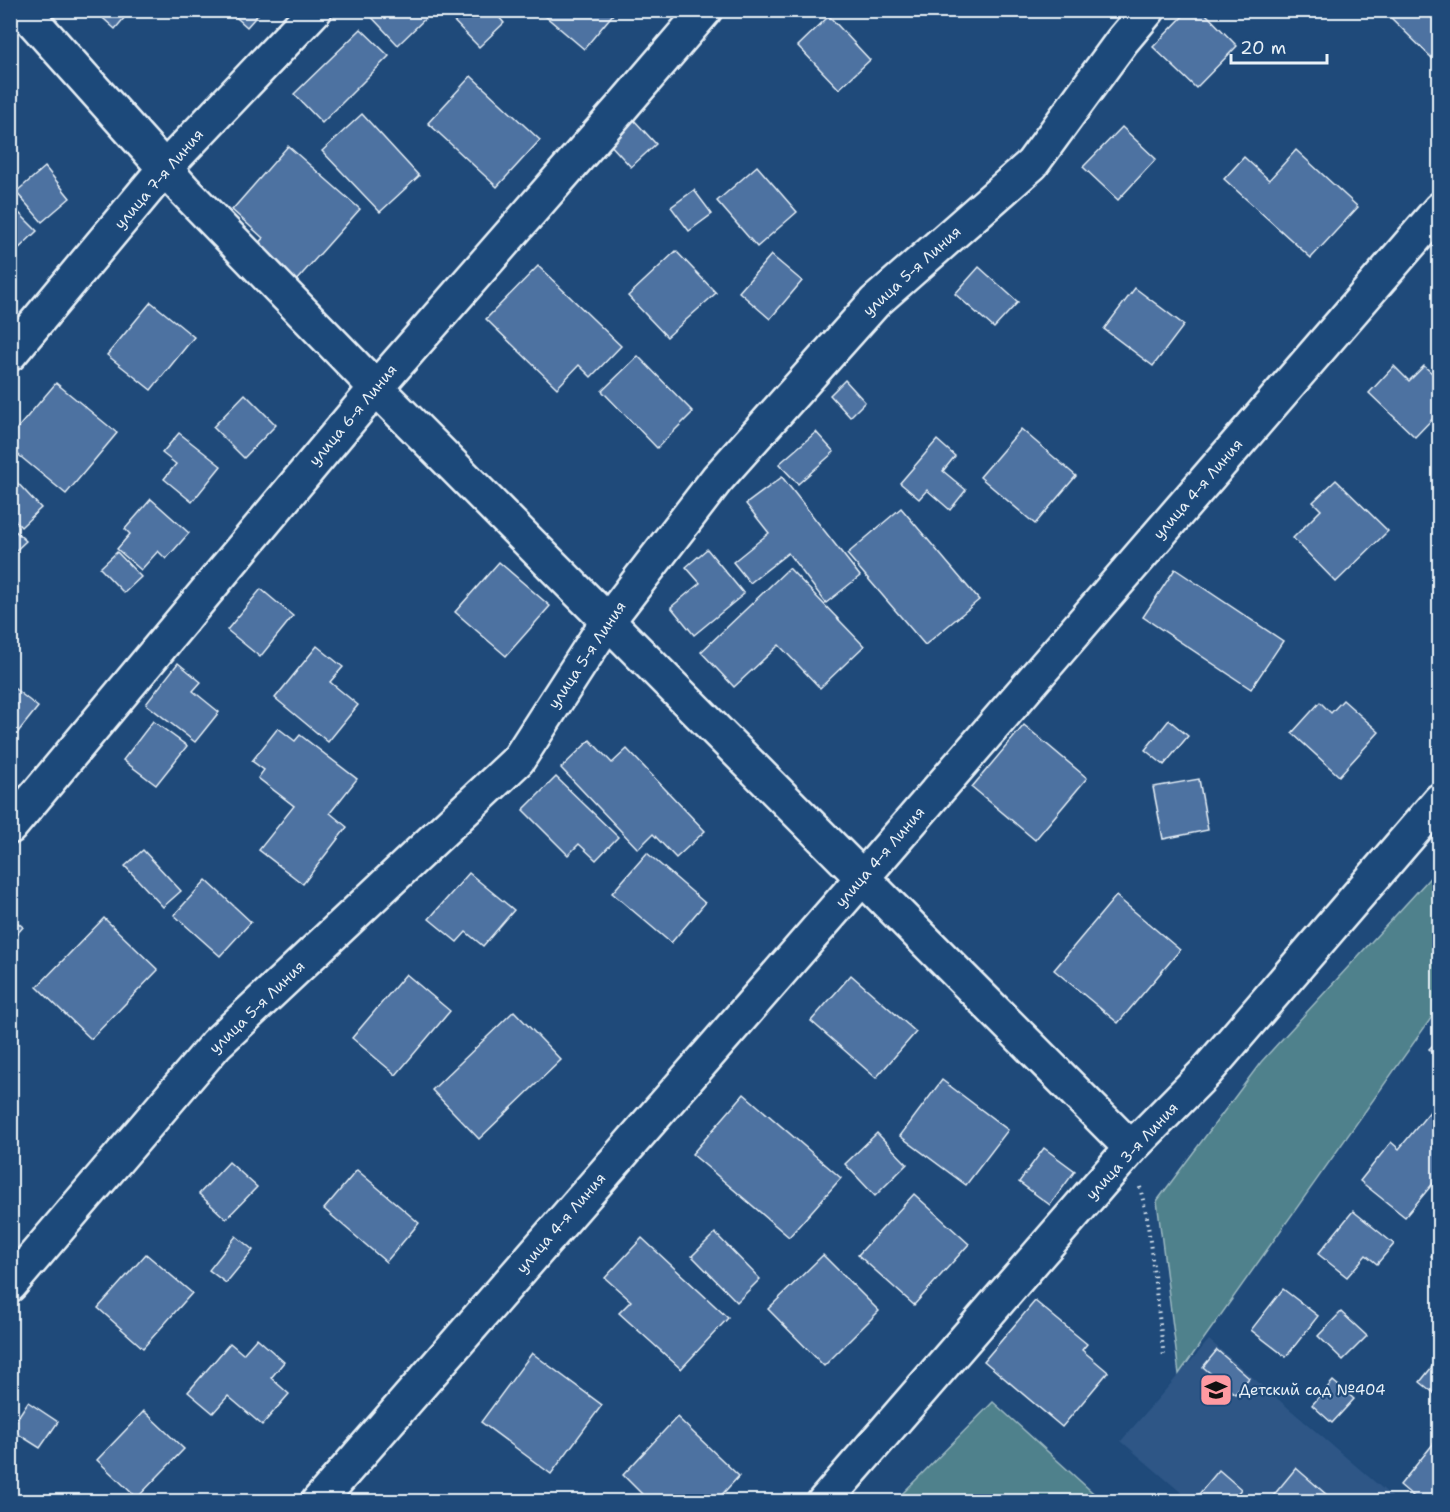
<svg xmlns="http://www.w3.org/2000/svg" width="1450" height="1512" font-family="'Shantell Sans',sans-serif">
	<style>
		.built { fill: #2d5686 }
		.green { fill: #50818c; stroke: #9cb9c2; stroke-width: 1.5 }
		.building { fill: #4d72a1; stroke: #e8f1f8; stroke-width: 1.5 }
		.lines { fill: none; stroke-linecap: round; stroke-linejoin: round }
		.street-casing { stroke: #e8f1f8; stroke-width: 38 }
		.secondary-casing { stroke: #e8f1f8; stroke-width: 38 }
		.path { stroke: #e8f1f8; stroke-width: 4; stroke-dasharray: 1.5 4.5; stroke-linecap: butt }
		.street { stroke: #1f4a7a; stroke-width: 33 }
		.secondary { stroke: #1f4a7a; stroke-width: 33 }
		.labels { text-anchor: middle; stroke-width: 4.5; stroke-linejoin: round; paint-order: stroke }
		.street-label { font-size: 15px; fill: #e8f1f8; stroke: #1f4a7a }
		.poi-label { font-size: 15px; fill: #e8f1f8; stroke: #1f4a7a; text-anchor: start }
	</style>
	<rect width="100%" height="100%" fill="#1f4a7a"/>
	<filter id="ink" filterUnits="userSpaceOnUse"><feTurbulence type="fractalNoise" baseFrequency=".0167" numOctaves="2"/><feDisplacementMap in="SourceGraphic" scale="12" xChannelSelector="R" yChannelSelector="G"/><feConvolveMatrix kernelMatrix="1 2 1 2 8 2 1 2 1" color-interpolation-filters="sRGB"/></filter>
	<g filter="url(#ink)">
		<!-- built -->
		<path class="built" d="M1209,1340l188,161h-206l-70,-60z"/>
		<!-- green -->
		<g class="green">
			<path d="M1439,868v139l-260,367 -22,-173 104,-139z"/>
			<path d="M993,1402l109,99h-207z"/>
		</g>
		<!-- building -->
		<g class="building">
			<path d="M94,10h37l-16,19z"/>
			<path d="M228,10h34l-15,17z"/>
			<path d="M365,10h69l-36,35z"/>
			<path d="M443,10h50l11,13 -25,24z"/>
			<path d="M538,10h73l3,3 -30,36z"/>
			<path d="M1189,10h13l35,36 -41,42 -43,-41z"/>
			<path d="M1383,10h57v56z"/>
			<path d="M829,16l41,44 -31,29 -41,-43z"/>
			<path d="M361,29l28,27 -67,67 -28,-29z"/>
			<path d="M471,76l69,64 -43,47 -69,-64z"/>
			<path d="M362,114l57,62 -39,36 -58,-61z"/>
			<path d="M633,119l23,25 -25,23 -23,-25z"/>
			<path d="M1122,127l34,32 -38,41 -35,-33z"/>
			<path d="M288,146l72,63 -65,73 -40,-35 8,-9 -31,-28z"/>
			<path d="M1296,150l62,57 -47,51 -87,-79 20,-22 25,23z"/>
			<path d="M757,166l40,46 -40,35 -40,-46z"/>
			<path d="M45,167l25,31 -28,24 -26,-30z"/>
			<path d="M694,190l18,24 -23,17 -18,-24z"/>
			<path d="M10,204l27,27 -25,24 -2,-2z"/>
			<path d="M676,251l40,42 -49,44 -39,-41z"/>
			<path d="M771,255l31,26 -32,38 -31,-27z"/>
			<path d="M538,266l83,80 -30,31 -12,-12 -22,23 -71,-69z"/>
			<path d="M979,267l39,35 -24,26 -39,-34z"/>
			<path d="M1135,288l49,37 -31,41 -49,-37z"/>
			<path d="M151,302l43,35 -43,53 -44,-35z"/>
			<path d="M638,356l55,56 -36,36 -55,-57z"/>
			<path d="M1394,366l15,15 15,-15 16,14v31l-25,26 -46,-44z"/>
			<path d="M845,380l20,22 -15,15 -20,-22z"/>
			<path d="M56,383l61,50 -51,61 -56,-46v-11z"/>
			<path d="M245,394l31,31 -32,33 -31,-31z"/>
			<path d="M1021,429l55,47 -41,48 -55,-47z"/>
			<path d="M816,432l18,20 -36,32 -19,-20z"/>
			<path d="M179,433l42,33 -29,36 -28,-23 12,-15 -14,-11z"/>
			<path d="M937,440l18,16 -12,15 23,19 -16,20 -23,-20 -8,9 -19,-16z"/>
			<path d="M12,477l29,31 -20,19 -11,-12v-36z"/>
			<path d="M782,477l78,99 -34,27 -38,-50 -38,30 -17,-21 36,-29 -23,-29z"/>
			<path d="M1336,480l52,51 -52,51 -43,-44 28,-28 -8,-8z"/>
			<path d="M151,499l38,34 -23,26 -8,-8 -17,19 -24,-21 13,-15 -5,-5z"/>
			<path d="M901,508l78,92 -54,45 -78,-91z"/>
			<path d="M10,526l16,15 -16,15z"/>
			<path d="M707,549l37,45 -50,41 -23,-28 29,-24 -14,-16z"/>
			<path d="M117,552l24,25 -17,16 -24,-25z"/>
			<path d="M499,562l51,44 -44,50 -51,-44z"/>
			<path d="M789,568l75,78 -44,42 -41,-43 -45,42 -33,-35z"/>
			<path d="M1175,569l108,72 -32,48 -108,-72z"/>
			<path d="M261,589l32,27 -33,41 -33,-27z"/>
			<path d="M317,646l26,21 -13,15 28,23 -30,37 -53,-44z"/>
			<path d="M178,663l23,19 -8,9 26,21 -24,30 -49,-38z"/>
			<path d="M10,685l28,22 -28,35z"/>
			<path d="M1343,700l36,32 -40,44 -47,-43 28,-31 11,11z"/>
			<path d="M1169,720l19,16 -24,29 -19,-15z"/>
			<path d="M153,721l34,25 -31,39 -33,-25z"/>
			<path d="M1024,725l63,53 -52,62 -63,-53z"/>
			<path d="M278,728l17,13 5,-6 57,44 -27,34 17,14 -44,57 -44,-34 35,-44 -36,-28 6,-8 -12,-9z"/>
			<path d="M590,740l22,23 15,-14 78,82 -29,27 -23,-24 -15,15 -77,-81z"/>
			<path d="M556,777l62,60 -22,23 -17,-16 -11,11 -45,-45z"/>
			<path d="M1199,779l9,51 -45,9 -10,-52z"/>
			<path d="M143,850l38,41 -18,16 -38,-41z"/>
			<path d="M647,853l58,50 -34,40 -59,-50z"/>
			<path d="M469,873l45,37 -31,36 -17,-14 -9,10 -28,-23z"/>
			<path d="M206,880l45,42 -31,34 -46,-41z"/>
			<path d="M1116,896l64,54 -62,73 -64,-53z"/>
			<path d="M10,916l13,11 -13,15z"/>
			<path d="M104,918l54,52 -67,69 -54,-52z"/>
			<path d="M406,974l44,37 -54,64 -44,-37z"/>
			<path d="M851,975l65,57 -40,46 -65,-57z"/>
			<path d="M514,1011l47,49 -82,79 -47,-49z"/>
			<path d="M1440,1038v21l-11,-10z"/>
			<path d="M942,1080l66,50 -42,55 -66,-49z"/>
			<path d="M744,1094l97,84 -52,59 -97,-83z"/>
			<path d="M1432,1109l8,7v59l-35,42 -45,-36 31,-39 8,7z"/>
			<path d="M877,1133l30,31 -32,32 -30,-32z"/>
			<path d="M1044,1148l31,23 -25,34 -31,-23z"/>
			<path d="M229,1162l28,25 -31,32 -27,-25z"/>
			<path d="M357,1170l62,53 -33,39 -62,-53z"/>
			<path d="M914,1194l55,50 -55,61 -56,-50z"/>
			<path d="M1353,1211l41,33 -17,20 -11,-9 -19,22 -29,-23z"/>
			<path d="M715,1233l45,46 -23,23 -45,-46z"/>
			<path d="M236,1236l17,14 -27,33 -17,-13z"/>
			<path d="M642,1238l86,80 -47,51 -62,-56 12,-12 -26,-23z"/>
			<path d="M1440,1248v16l-9,-8z"/>
			<path d="M146,1254l46,39 -49,55 -45,-40z"/>
			<path d="M823,1255l56,56 -55,55 -56,-57z"/>
			<path d="M1283,1289l35,27 -32,41 -35,-27z"/>
			<path d="M1035,1301l52,43 -5,6 26,22 -46,55 -78,-66z"/>
			<path d="M1341,1312l26,24 -24,24 -25,-24z"/>
			<path d="M257,1338l27,24 -13,16 18,16 -27,31 -34,-29 -15,17 -25,-21 42,-49 13,11z"/>
			<path d="M1217,1350l32,28 -14,16 -32,-27z"/>
			<path d="M532,1353l70,52 -51,69 -70,-52z"/>
			<path d="M1440,1357v41l-20,-16z"/>
			<path d="M1333,1381l21,18 -22,24 -20,-18z"/>
			<path d="M28,1402l30,20 -18,26 -30,-19z"/>
			<path d="M144,1411l40,38 -47,49 -40,-38z"/>
			<path d="M677,1417l62,59 -24,26h-78l6,-7 -20,-20z"/>
			<path d="M1438,1438l2,1v63h-20l-20,-17z"/>
			<path d="M1296,1468l39,34h-67z"/>
			<path d="M1219,1470l22,19 -10,13h-35l-2,-2z"/>
		</g>
		<g class="lines">
			<defs>
				<g id="street">
					<path d="M23,10l161,180 192,198 755,760"/>
					<path d="M10,354l154,-185 151,-159"/>
					<path d="M10,827l366,-439 245,-280 84,-98"/>
					<path d="M10,1285l206,-241 302,-284 89,-138 110,-143 158,-177 157,-138 90,-123 26,-31"/>
					<path d="M824,1502l307,-354 75,-76 234,-272"/>
				</g>
				<path id="secondary" d="M318,1502l545,-625 577,-668"/>
			</defs>
			<!-- street casing -->
			<use href="#street" class="street-casing"/>
			<!-- secondary casing -->
			<use href="#secondary" class="secondary-casing"/>
			<!-- path -->
			<path class="path" d="M1140,1187l7,30 17,140"/>
			<!-- street -->
			<use href="#street" class="street"/>
			<!-- secondary -->
			<use href="#secondary" class="secondary"/>
		</g>
	</g>
	<!-- icons -->
	<defs>
		<symbol id="school-square" viewBox="-11 -11 22 22"><rect x="-9" y="-9" width="18" height="18" rx="4" fill="#ff9aa2" stroke="#1f4a7a"/><path d="M0-5L7-2L0 1L-7-2ZM-4 1L0 2.5L4 1V4Q0 6-4 4Z" fill="#111"/></symbol>
	</defs>
	<g fill-rule="evenodd">
		<use href="#school-square" x="1197" y="1371" width="38" height="38"/>
	</g>
	<g class="labels">
		<!-- street labels -->
		<g class="street-label">
			<text transform="translate(159 179) rotate(-49)" y="5">улица 7-я Линия</text>
			<text transform="translate(912 271) rotate(-42)" y="5">улица 5-я Линия</text>
			<text transform="translate(353 415) rotate(-50)" y="5">улица 6-я Линия</text>
			<text transform="translate(1198 489) rotate(-49)" y="5">улица 4-я Линия</text>
			<text transform="translate(587 655) rotate(-56)" y="5">улица 5-я Линия</text>
			<text transform="translate(880 857) rotate(-49)" y="5">улица 4-я Линия</text>
			<text transform="translate(257 1007) rotate(-44)" y="5">улица 5-я Линия</text>
			<text transform="translate(1132 1151) rotate(-47)" y="5">улица 3-я Линия</text>
			<text transform="translate(561 1223) rotate(-49)" y="5">улица 4-я Линия</text>
		</g>
		<!-- poi labels -->
		<g class="poi-label">
			<text x="1239" y="1395">Детский сад №404</text>
		</g>
	</g>
	<!-- margin -->
	<rect width="1450" height="1512" fill="none" stroke="#1f4a7a" stroke-width="36"/>
	<rect x="18" y="18" width="1414" height="1476" fill="none" stroke="#e8f1f8" stroke-width="2" filter="url(#ink)"/>
	<!-- scale -->
	<path d="M1231 54v9h96v-9" fill="none" stroke="#e8f1f8" stroke-width="3"/>
	<text x="1240" y="54" font-size="18" fill="#e8f1f8" stroke="#1f4a7a" stroke-width="4.5" paint-order="stroke">20 m</text>
</svg>
